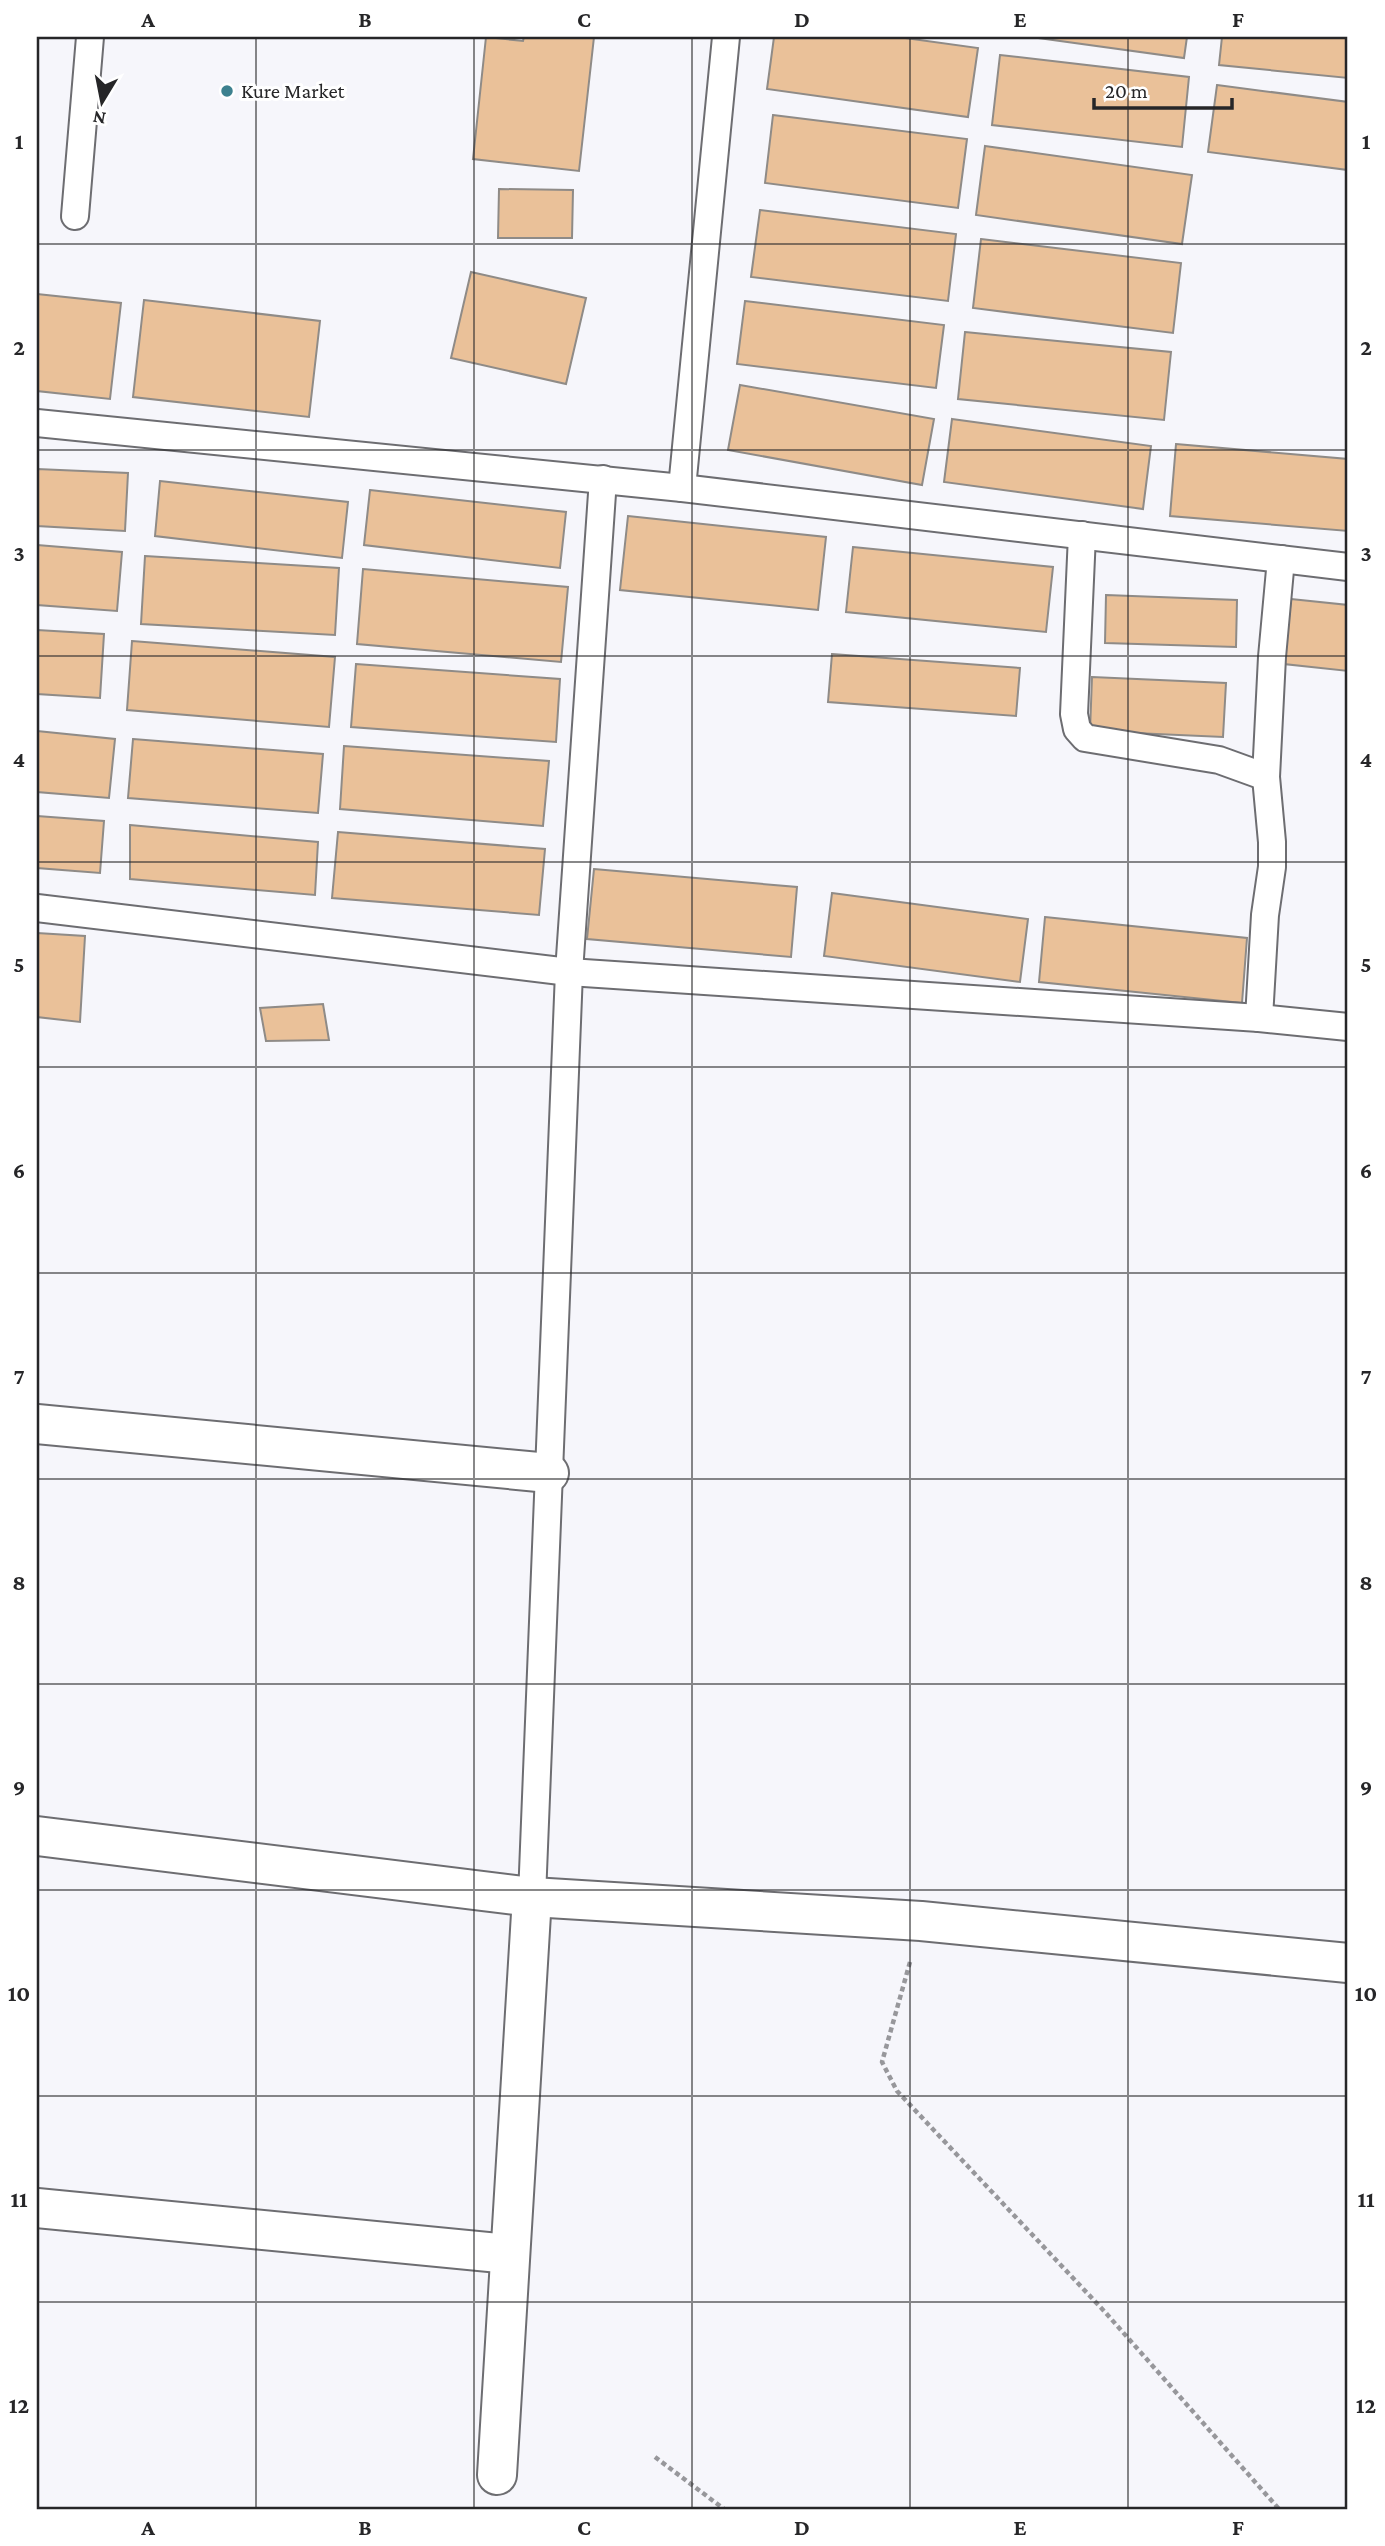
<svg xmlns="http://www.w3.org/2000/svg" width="1385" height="2546" font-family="'Crimson Pro',serif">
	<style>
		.building { fill: #eac199; stroke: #8f8b87; stroke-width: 2 }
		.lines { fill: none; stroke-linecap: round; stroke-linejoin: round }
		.service-casing { stroke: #6d6d71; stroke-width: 30 }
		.minor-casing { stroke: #6d6d71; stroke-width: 42 }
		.path { stroke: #97979b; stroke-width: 4.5; stroke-dasharray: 5 3.5; stroke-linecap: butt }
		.service { stroke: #fff; stroke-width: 26 }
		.minor { stroke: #fff; stroke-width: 38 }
		.grid { fill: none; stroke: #262628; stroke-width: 2; stroke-opacity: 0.55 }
		.poi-dot { fill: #3d818f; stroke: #fff; stroke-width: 2.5 }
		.labels { text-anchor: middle; stroke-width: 6; stroke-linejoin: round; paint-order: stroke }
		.poi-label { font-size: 21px; fill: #262628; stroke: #fff; text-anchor: start }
		.neatline { fill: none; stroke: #262628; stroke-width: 2.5 }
		.grid-label { font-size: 23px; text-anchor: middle; font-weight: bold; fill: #262628 }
	</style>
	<rect width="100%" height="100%" fill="#f6f6fb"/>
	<!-- building -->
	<g class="building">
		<path d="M486,37l37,4 1,-4h70l-15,134 -106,-12z"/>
		<path d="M774,37h124l80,11 -10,69 -201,-28z"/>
		<path d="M1031,37h156l-3,21z"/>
		<path d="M1222,37h126v41l-129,-13z"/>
		<path d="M1000,55l189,22 -7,70 -190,-22z"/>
		<path d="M1217,85l131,17v68l-140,-18z"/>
		<path d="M773,115l194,24 -9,69 -193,-25z"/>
		<path d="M985,146l207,29 -10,69 -206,-29z"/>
		<path d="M499,189l74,1 -1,48h-74z"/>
		<path d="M760,210l196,24 -8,67 -197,-24z"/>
		<path d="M981,239l200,24 -8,70 -200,-25z"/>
		<path d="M471,272l115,26 -20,86 -115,-26z"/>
		<path d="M37,294l84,9 -11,96 -73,-8z"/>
		<path d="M144,300l176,21 -11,96 -176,-20z"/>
		<path d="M745,301l199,24 -8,63 -199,-24z"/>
		<path d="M965,332l206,20 -7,68 -206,-21z"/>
		<path d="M740,385l194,34 -12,66 -194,-35z"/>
		<path d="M952,419l199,27 -8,63 -199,-27z"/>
		<path d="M1176,444l172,15v72l-178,-15z"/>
		<path d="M37,469l91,4 -3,58 -88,-5z"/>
		<path d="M160,481l188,21 -6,56 -187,-22z"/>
		<path d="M370,490l196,22 -6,56 -196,-23z"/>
		<path d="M628,516l198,21 -8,73 -198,-20z"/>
		<path d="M37,545l85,7 -5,59 -80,-6z"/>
		<path d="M853,547l200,20 -7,65 -200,-20z"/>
		<path d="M145,556l194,12 -4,67 -194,-11z"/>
		<path d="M363,569l205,18 -7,75 -204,-18z"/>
		<path d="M1106,595l131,5 -1,47 -131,-4z"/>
		<path d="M1291,599l57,6v66l-64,-7z"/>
		<path d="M37,630l67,4 -4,64 -63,-4z"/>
		<path d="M132,641l203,16 -6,70 -202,-17z"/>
		<path d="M832,654l188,14 -4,48 -188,-14z"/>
		<path d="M356,664l204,15 -4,63 -205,-15z"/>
		<path d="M1092,677l134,6 -3,54 -133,-6z"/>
		<path d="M37,731l78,8 -6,59 -72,-6z"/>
		<path d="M133,739l190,15 -5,59 -190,-15z"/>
		<path d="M344,746l205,15 -6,65 -203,-17z"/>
		<path d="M37,816l67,5 -4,52 -63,-5z"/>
		<path d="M130,825l188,17 -3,53 -185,-16z"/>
		<path d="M338,832l207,17 -6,66 -207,-17z"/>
		<path d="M594,869l203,18 -6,70 -204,-18z"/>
		<path d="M832,893l196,26 -8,63 -196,-26z"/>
		<path d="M1045,917l202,21 -5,65 -203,-21z"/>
		<path d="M37,933l48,3 -5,86 -43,-5z"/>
		<path d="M323,1004l6,36 -63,1 -6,-33z"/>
	</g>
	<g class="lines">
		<defs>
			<g id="service">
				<path d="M75,216l15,-179"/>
				<path d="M37,423l645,65 666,79"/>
				<path d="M682,488l44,-451"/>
				<path d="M1082,535l-8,179 3,15 8,9 134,22 47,17"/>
				<path d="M37,908l532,64 690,46 89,9"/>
				<path d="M1259,1018l6,-103 7,-48v-25l-6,-65 6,-120 9,-98"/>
				<path d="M532,1897l37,-925 34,-493"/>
			</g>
			<g id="minor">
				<path d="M37,1424l512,49"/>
				<path d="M37,1836l495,61 389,24 427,42"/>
				<path d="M37,2208l473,46"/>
				<path d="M497,2475l35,-578"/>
			</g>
		</defs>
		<!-- service casing -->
		<use href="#service" class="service-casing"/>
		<!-- minor casing -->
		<use href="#minor" class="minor-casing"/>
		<!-- path -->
		<g class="path">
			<path d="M910,1962l-28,100 15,29 208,221 174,197"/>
			<path d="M655,2457l69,52"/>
		</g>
		<!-- service -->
		<use href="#service" class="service"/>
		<!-- minor -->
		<use href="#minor" class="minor"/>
	</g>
	<!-- grid -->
	<path class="grid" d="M256,37v2472M474,37v2472M692,37v2472M910,37v2472M1128,37v2472M37,244h1311M37,450h1311M37,656h1311M37,862h1311M37,1067h1311M37,1273h1311M37,1479h1311M37,1684h1311M37,1890h1311M37,2096h1311M37,2302h1311"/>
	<!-- markers -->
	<circle class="poi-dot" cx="227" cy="91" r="7"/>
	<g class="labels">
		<!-- poi labels -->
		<g class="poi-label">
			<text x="241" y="98">Kure Market</text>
		</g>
	</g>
	<!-- border -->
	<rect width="1385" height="2546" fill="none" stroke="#ffffff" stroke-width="77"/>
	<!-- north arrow -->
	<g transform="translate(102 102) rotate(190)" stroke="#ffffff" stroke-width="5" paint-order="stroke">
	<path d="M0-5L12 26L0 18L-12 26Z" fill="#262628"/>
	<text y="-10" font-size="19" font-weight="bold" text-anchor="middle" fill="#262628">N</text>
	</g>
	<!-- scale -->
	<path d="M1094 98v10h138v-10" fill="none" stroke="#262628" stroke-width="3.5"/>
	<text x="1105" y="98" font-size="21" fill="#262628" stroke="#ffffff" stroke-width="5" paint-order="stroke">20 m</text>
	<rect x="38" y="38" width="1308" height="2470" class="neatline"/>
	<g class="grid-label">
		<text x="148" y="27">A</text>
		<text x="365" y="27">B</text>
		<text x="584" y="27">C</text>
		<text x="802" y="27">D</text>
		<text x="1020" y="27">E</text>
		<text x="1238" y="27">F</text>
		<text x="19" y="149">1</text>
		<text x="1366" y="149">1</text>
		<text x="19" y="355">2</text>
		<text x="1366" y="355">2</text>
		<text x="19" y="561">3</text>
		<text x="1366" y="561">3</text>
		<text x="19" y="767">4</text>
		<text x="1366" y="767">4</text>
		<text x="19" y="972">5</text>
		<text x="1366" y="972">5</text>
		<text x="19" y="1178">6</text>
		<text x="1366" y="1178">6</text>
		<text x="19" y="1384">7</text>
		<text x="1366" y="1384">7</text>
		<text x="19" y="1590">8</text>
		<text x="1366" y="1590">8</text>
		<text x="19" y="1795">9</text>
		<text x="1366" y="1795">9</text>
		<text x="19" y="2001">10</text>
		<text x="1366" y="2001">10</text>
		<text x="19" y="2207">11</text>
		<text x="1366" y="2207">11</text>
		<text x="19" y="2413">12</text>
		<text x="1366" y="2413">12</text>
		<text x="148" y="2535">A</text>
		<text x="365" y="2535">B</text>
		<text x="584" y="2535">C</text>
		<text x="802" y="2535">D</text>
		<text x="1020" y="2535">E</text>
		<text x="1238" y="2535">F</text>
	</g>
</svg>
